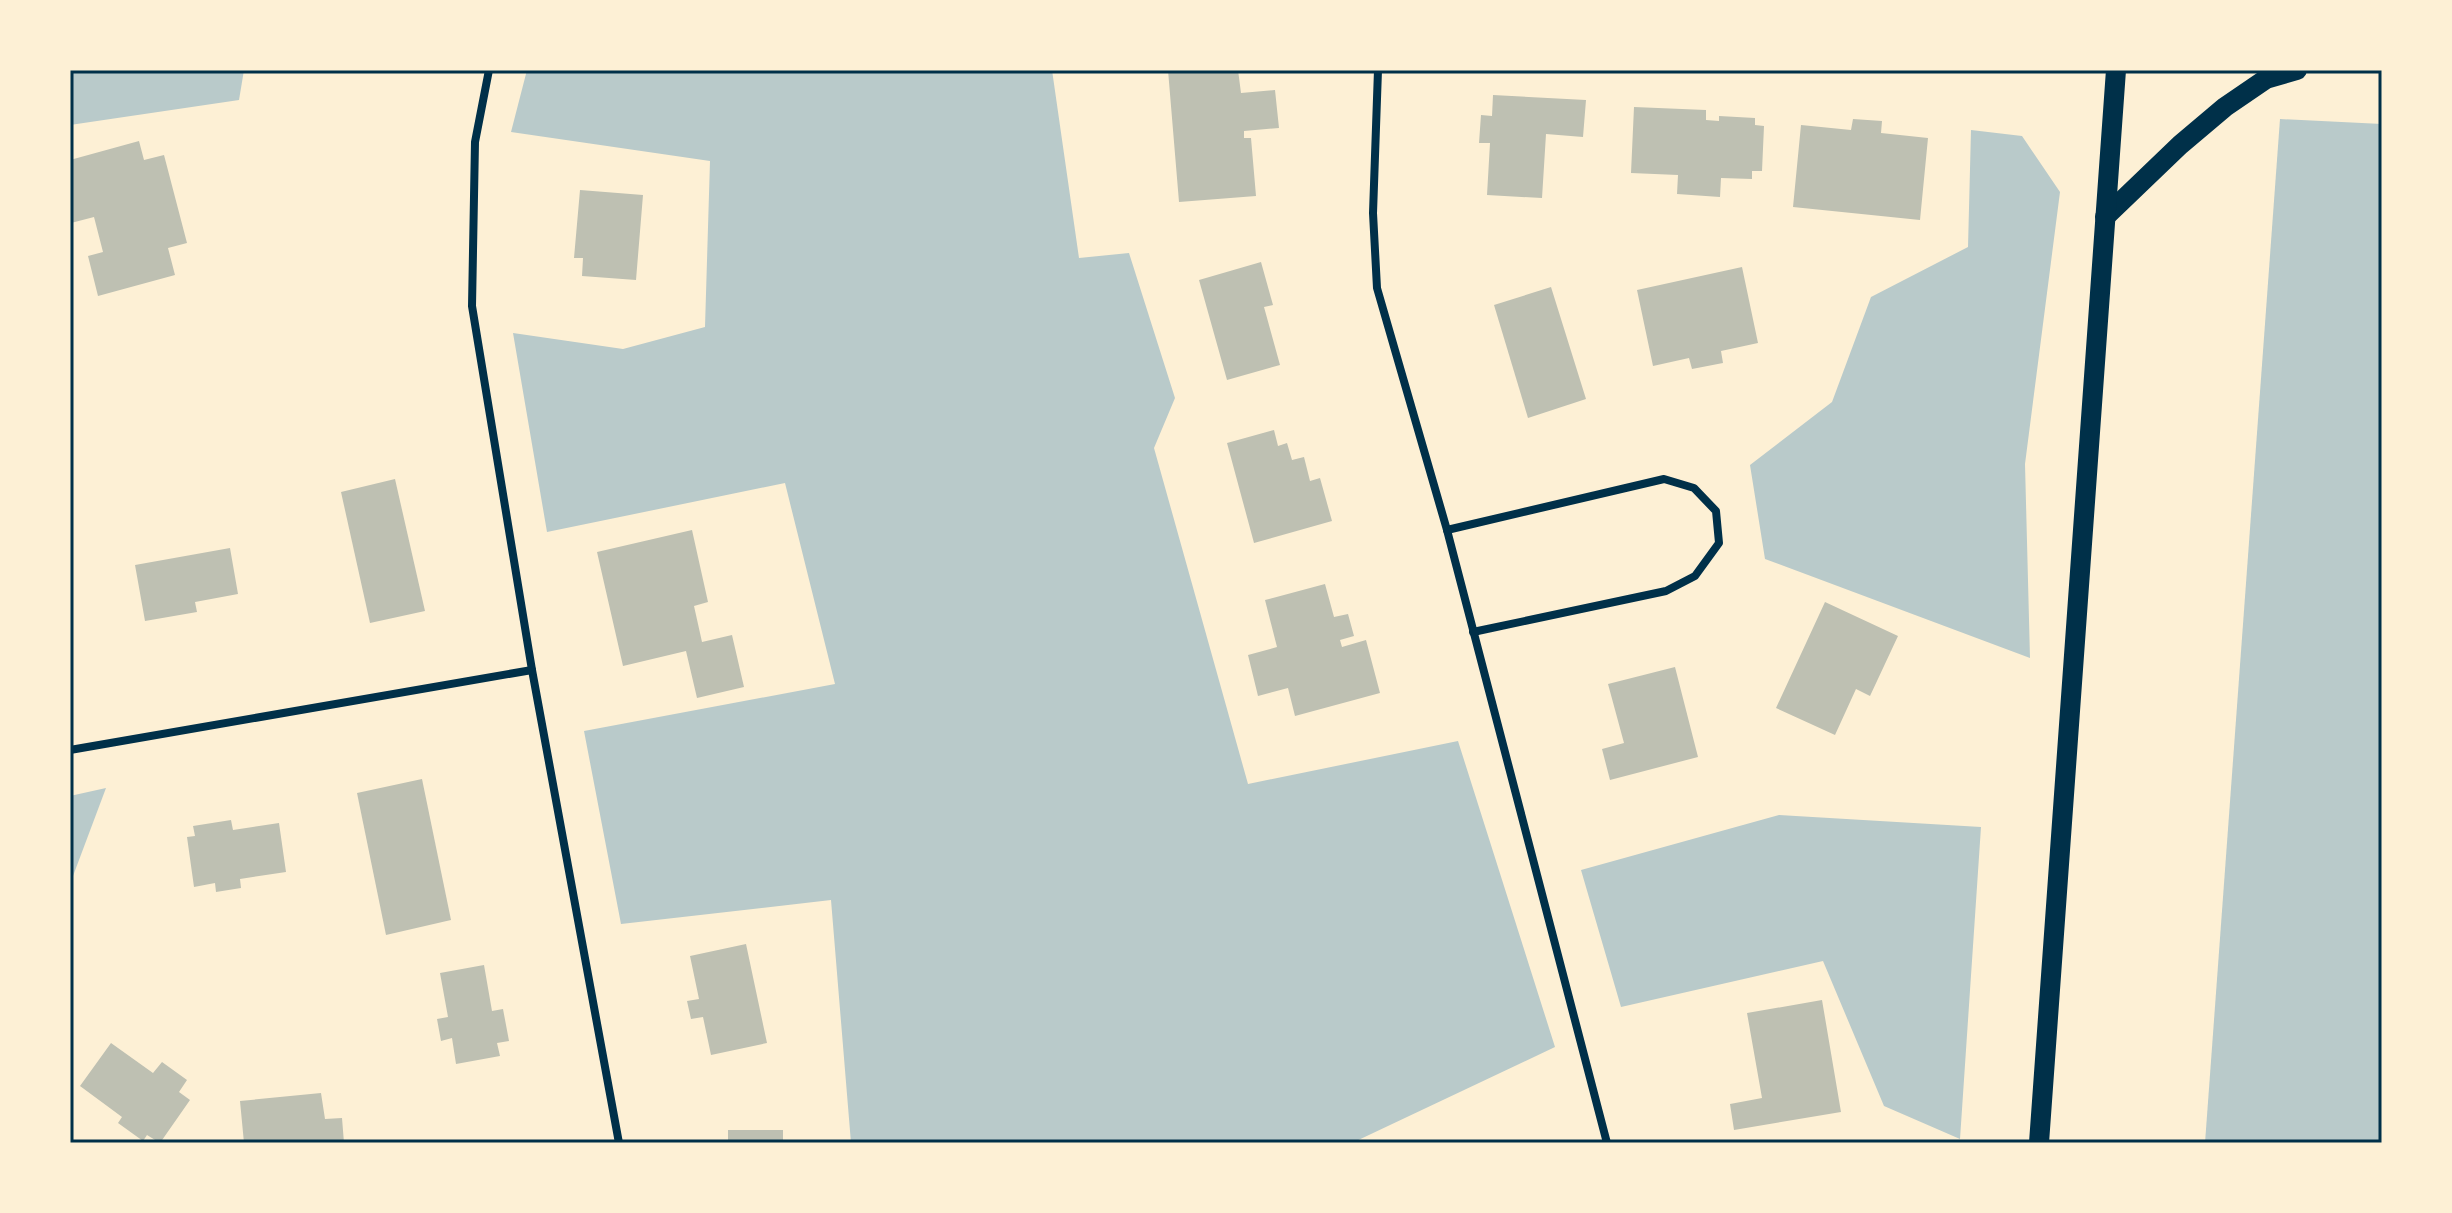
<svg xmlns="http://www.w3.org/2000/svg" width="2452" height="1213" font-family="'Nunito Sans',sans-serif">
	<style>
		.green { fill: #b9caca }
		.building { fill: #bec0b2 }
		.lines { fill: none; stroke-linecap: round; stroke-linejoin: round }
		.minor { stroke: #003049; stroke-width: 8 }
		.primary { stroke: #003049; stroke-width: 20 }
		.neatline { fill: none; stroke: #003049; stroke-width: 3 }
	</style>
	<rect width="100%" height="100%" fill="#fdf0d5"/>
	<!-- green -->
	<g class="green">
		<path d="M70,70h174l-5,30 -169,25z"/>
		<path d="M527,70h525l27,188 50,-5 46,145 -21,50 94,336 210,-43 97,306 -203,96h-501l-20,-243 -210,24 -37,-193 251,-47 -50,-201 -238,49 -34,-199 110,16 82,-22 5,-166 -199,-29z"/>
		<path d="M2280,119l102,5v1019h-177z"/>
		<path d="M1971,130l51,6 38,56 -35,272 5,194 -265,-99 -15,-94 82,-63 39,-105 97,-50z"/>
		<path d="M106,788l-36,96v-88z"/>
		<path d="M1779,815l202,12 -21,312 -76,-33 -61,-145 -202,46 -40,-137z"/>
	</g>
	<!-- building -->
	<g class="building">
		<path d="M1168,70h70l3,23 34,-3 4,38 -35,3v7h7l5,58 -77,6z"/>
		<path d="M1493,95l93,5 -3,37 -37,-3 -4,64 -55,-3 3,-52h-11l2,-28 11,1z"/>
		<path d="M1634,107l72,3v10l13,1v-5l36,2v7l9,1 -2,45h-10v8l-31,-1 -1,19 -43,-3 1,-19 -47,-2z"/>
		<path d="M1853,119l29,2 -1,12 47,5 -8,82 -127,-13 8,-82 50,5z"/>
		<path d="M139,141l5,19 20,-5 23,88 -19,5 7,27 -77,21 -10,-40 15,-4 -9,-35 -23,6 -1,-63z"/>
		<path d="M580,190l63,5 -7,85 -54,-4 1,-18h-9z"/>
		<path d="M1261,262l12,43 -9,2 16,58 -53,15 -28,-100z"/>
		<path d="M1742,267l16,76 -37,8 2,12 -31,6 -3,-11 -36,8 -16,-76z"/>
		<path d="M1551,287l35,112 -58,19 -34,-113z"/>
		<path d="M1274,430l4,16 9,-3 5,17 12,-3 6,24 10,-3 12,43 -78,22 -27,-100z"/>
		<path d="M395,479l30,132 -55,12 -29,-131z"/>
		<path d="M692,530l16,72 -14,4 8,36 30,-7 12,52 -47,11 -11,-47 -63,15 -26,-114z"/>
		<path d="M230,548l8,46 -43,8 2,10 -52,9 -10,-56z"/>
		<path d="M1325,584l9,33 14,-3 6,22 -14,4 2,7 24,-7 14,53 -85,23 -7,-28 -30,8 -10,-41 29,-8 -12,-47z"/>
		<path d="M1825,602l73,34 -28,60 -14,-7 -21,46 -59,-27z"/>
		<path d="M1675,667l23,90 -88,23 -8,-31 22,-6 -16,-59z"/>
		<path d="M422,779l29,141 -65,15 -29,-142z"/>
		<path d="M231,820l2,10 46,-7 7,49 -46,7 1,9 -25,4 -1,-9 -21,4 -7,-50 8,-1 -2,-10z"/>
		<path d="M746,944l21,99 -56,12 -8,-38 -12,2 -4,-18 12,-2 -9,-43z"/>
		<path d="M484,965l8,46 11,-2 6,32 -12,2 3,13 -44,8 -4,-26 -11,3 -4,-22 11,-2 -8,-44z"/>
		<path d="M1822,1000l19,112 -107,18 -4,-26 32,-6 -15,-85z"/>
		<path d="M111,1043l42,30 9,-11 25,18 -8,12 11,8 -30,43 -13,-8 -4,6 -25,-18 4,-6 -42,-31z"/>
		<path d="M321,1093l4,26 17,-1 2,25h-100l-4,-42z"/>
		<rect x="728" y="1130" width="55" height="13"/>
	</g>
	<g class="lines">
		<!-- minor -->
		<g class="minor">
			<path d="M489,70l-14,72 -3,164 60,364 87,473"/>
			<path d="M1378,70l-5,143 4,75 70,242 160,613"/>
			<path d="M1447,530l217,-51 30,9 22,23 3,32 -24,33 -29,15 -193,41"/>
			<path d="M70,750l462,-80"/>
		</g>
		<!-- primary -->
		<g class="primary">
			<path d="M2105,217l75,-72 45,-38 41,-28 31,-9"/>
			<path d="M2039,1143l77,-1073"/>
		</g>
	</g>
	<!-- border -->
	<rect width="2452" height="1213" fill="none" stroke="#fdf0d5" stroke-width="144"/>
	<rect x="72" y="72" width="2308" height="1069" class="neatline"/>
</svg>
